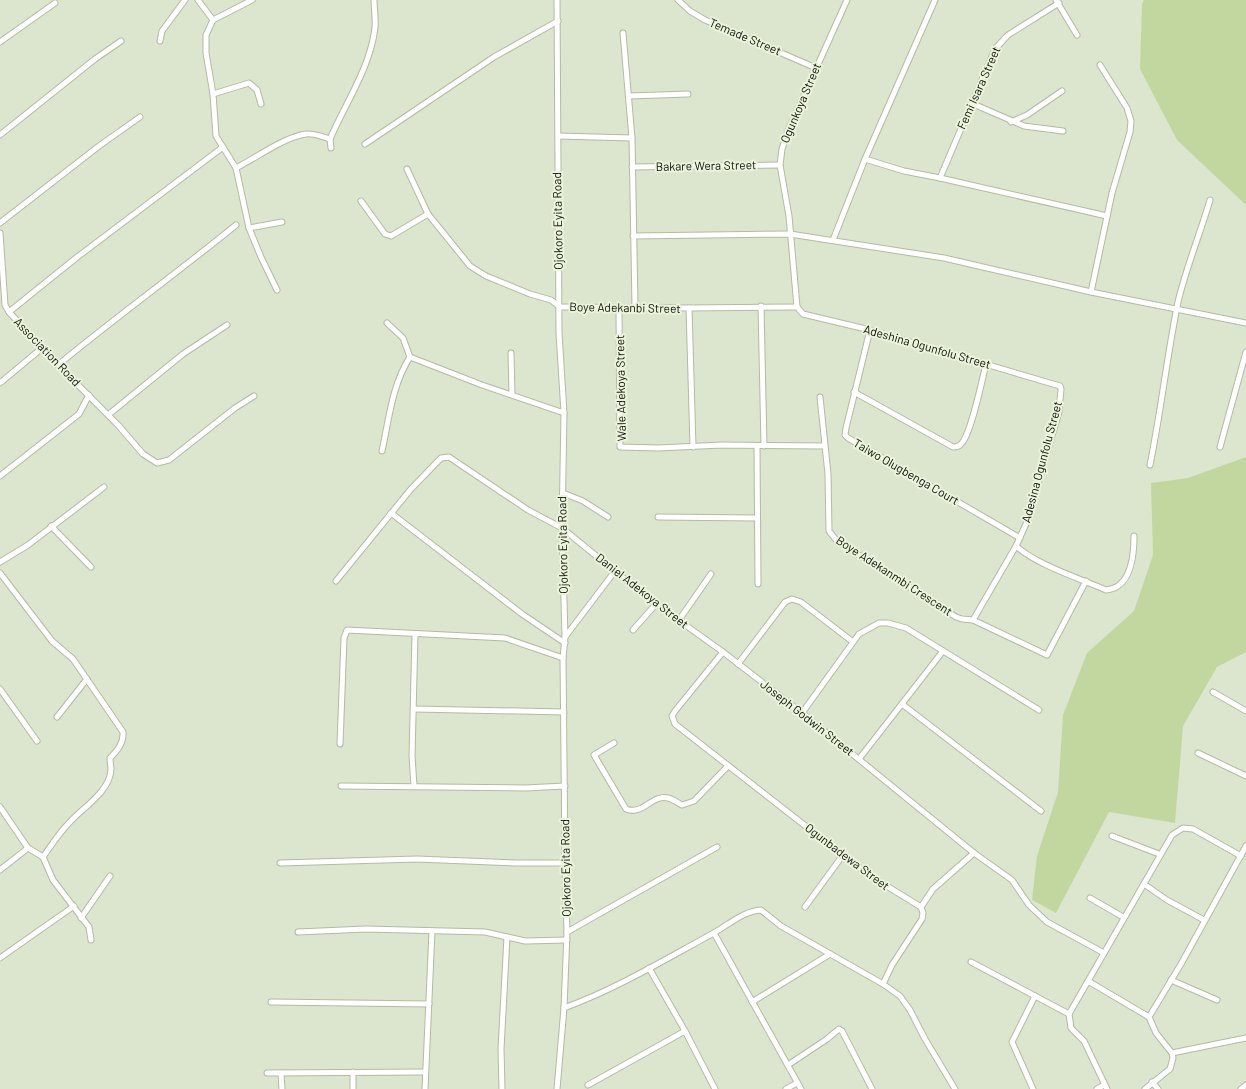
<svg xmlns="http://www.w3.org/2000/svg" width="1246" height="1089" font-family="Barlow,sans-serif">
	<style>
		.green { fill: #c2d7a0 }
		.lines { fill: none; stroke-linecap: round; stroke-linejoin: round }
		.minor-casing { stroke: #b2bba4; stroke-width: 7 }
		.minor { stroke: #fff; stroke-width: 5 }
		.labels { text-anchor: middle; stroke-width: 4; stroke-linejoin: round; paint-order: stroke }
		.street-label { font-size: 12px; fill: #0e1109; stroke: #eaf3db }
	</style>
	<rect width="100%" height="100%" fill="#dce6ce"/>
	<!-- green -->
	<g class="green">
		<path d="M1144,0h102v205l-69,-65 -37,-71 2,-65z"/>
		<path d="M1246,457v195l-29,15 -34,59 -8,97 -66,-11 -53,101 -24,-13 5,-44 21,-64 5,-77 24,-62 47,-42 19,-56 -2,-72 37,-5z"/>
	</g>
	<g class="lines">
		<defs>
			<g id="minor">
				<path d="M198,0l15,20"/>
				<path d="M252,0l-39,20 -7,15v18l7,41 3,42 20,32 13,60 12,29 16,33"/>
				<path d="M557,0l2,333 5,80 -2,115 3,109 -2,21 2,205 2,69 -3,76 -7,81"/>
				<path d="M678,0l12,11 15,9 111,48"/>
				<path d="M1056,0l21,35"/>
				<path d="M623,33l9,105 3,169"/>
				<path d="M160,41l2,-10 23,-31"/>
				<path d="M0,42l55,-39"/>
				<path d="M213,94l36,-11 8,7 4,14"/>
				<path d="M629,96l59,-2"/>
				<path d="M971,103l53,23 39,5"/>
				<path d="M1011,122l16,-7 35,-24"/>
				<path d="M0,135l95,-76 26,-18"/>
				<path d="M558,136l74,2"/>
				<path d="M365,144l129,-87 64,-36"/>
				<path d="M331,148l-1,-9c16,-37 40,-71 45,-111 1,-9 -1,-19 -1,-28"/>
				<path d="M865,159l39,12 36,7 167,38"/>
				<path d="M632,167l148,-2"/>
				<path d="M236,168c20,-10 48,-31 70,-34 8,-1 17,3 24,5"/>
				<path d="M407,169l21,45 42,52 16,10 44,18 21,6 9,7"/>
				<path d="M940,178l55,-129 13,-14 51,-32"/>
				<path d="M361,201l24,33 6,2 37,-22"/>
				<path d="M0,223l99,-77 41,-29"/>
				<path d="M249,228l33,-6"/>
				<path d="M0,233l5,72 4,7 49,53 60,60 25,29 14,9 12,-3 66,-52 19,-12"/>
				<path d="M633,236l157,-2 154,24 147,34 155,31"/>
				<path d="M833,240l32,-81 70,-159"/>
				<path d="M1091,292l21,-99 18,-61 1,-11 -4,-13 -27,-43"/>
				<path d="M761,306l3,140"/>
				<path d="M560,307l129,1 108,-1"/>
				<path d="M797,307l6,7 67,16 190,56 1,3 -2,23 -33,112 -10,22 -43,74"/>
				<path d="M797,307l-8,-91 -9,-51 2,-16 6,-18 59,-131"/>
				<path d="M619,308l1,139 38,1 64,-3 103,1"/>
				<path d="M689,308l4,139"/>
				<path d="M9,312l67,-54 147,-111"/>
				<path d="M870,330l-24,98 -1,7 3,3 172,100"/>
				<path d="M511,353l1,42"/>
				<path d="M410,357l72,28 82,28"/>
				<path d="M58,365c58,-48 119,-92 178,-140"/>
				<path d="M0,383l42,-35"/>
				<path d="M854,392l99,55c3,0 6,0 8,-3 10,-9 21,-64 25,-80"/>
				<path d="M820,397l8,77 1,57 8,10 119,76 6,2 11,1 74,35 39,-74"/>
				<path d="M108,415l75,-61 44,-29"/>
				<path d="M757,446l1,138"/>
				<path d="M1220,447l26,-95"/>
				<path d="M382,451c7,-32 10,-66 28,-94l-7,-19 -16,-15"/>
				<path d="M1150,465c11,-54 17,-109 28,-163 8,-34 22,-68 32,-102"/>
				<path d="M0,476l79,-62 10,-19"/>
				<path d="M563,493l20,8 25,16"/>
				<path d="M391,513l131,101 43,29"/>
				<path d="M658,517l98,1"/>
				<path d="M51,526l40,41"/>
				<path d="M1016,546c21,19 63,32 90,44 25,-2 28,-35 28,-54"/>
				<path d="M0,562l28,-17 76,-58"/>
				<path d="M0,573l52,68 21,18 50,73c1,11 -6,19 -13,26 0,4 1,9 1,12 -2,23 -29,38 -42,53 -10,10 -18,23 -26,34"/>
				<path d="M336,581l75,-92 30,-31 8,-1 79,53 34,18 87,71 74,53 79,61 172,140 38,27 17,25 18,17 57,31"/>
				<path d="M679,620l32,-46"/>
				<path d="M633,630l23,-26"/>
				<path d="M565,637l50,-66"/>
				<path d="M723,652l-48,59 -3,5 3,8 192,150 54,33 2,6 -1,6 -30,46 -9,19"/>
				<path d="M738,664l47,-62 7,-3 9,3 52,40"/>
				<path d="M0,689l37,52"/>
				<path d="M1213,692l33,19"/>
				<path d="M902,704l139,107"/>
				<path d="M415,709l149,3"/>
				<path d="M802,713l57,-79 20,-11h9l18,5 133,82"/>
				<path d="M57,717l30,-38"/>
				<path d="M614,743l-20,12 32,54c17,7 26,-15 42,-11 5,1 10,5 14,7l12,-4 34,-35"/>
				<path d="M340,744l4,-106 3,-8 158,8 58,20"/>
				<path d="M1198,753l48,23"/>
				<path d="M859,759l84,-108"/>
				<path d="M341,786l184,2 40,-2"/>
				<path d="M414,786l-2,-30 3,-121"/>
				<path d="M0,807l28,41 15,9 10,23 36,47 2,13"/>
				<path d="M1112,836l47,18"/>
				<path d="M280,863l137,-4 100,4h48"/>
				<path d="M0,870l28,-22"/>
				<path d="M1144,884l23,16 37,20"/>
				<path d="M1090,898l33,19"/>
				<path d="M805,907l38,-52"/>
				<path d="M921,907l12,-18 41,-36"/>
				<path d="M81,918l29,-42"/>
				<path d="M298,932l68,-3 119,3 40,9 42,-1"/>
				<path d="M567,932l150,-85"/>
				<path d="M714,933l87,156"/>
				<path d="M0,958l74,-52"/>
				<path d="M971,962l98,52 2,14 13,13 23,48"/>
				<path d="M649,968l36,63 30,58"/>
				<path d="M1171,980l46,20"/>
				<path d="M1088,981l61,36"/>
				<path d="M271,1002l158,2"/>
				<path d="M752,1002l78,-48"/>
				<path d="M564,1008c52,-19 100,-48 148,-74 15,-8 31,-23 49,-24l20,16 102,58 17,12 10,14 15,29 30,50"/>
				<path d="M1069,1014l103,-179 11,-7 10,1 48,27"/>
				<path d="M1172,1053l74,-15"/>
				<path d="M788,1065l39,-26 12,-10 3,2 30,58"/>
				<path d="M353,1072v17"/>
				<path d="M267,1073l158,-1"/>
				<path d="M281,1074l1,15"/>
				<path d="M1152,1082l6,7"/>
				<path d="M588,1085l97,-54"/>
				<path d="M425,1089l7,-158"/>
				<path d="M502,1089l-1,-40 6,-112"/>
				<path d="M786,1089l11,-6"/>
				<path d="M1033,1089l-21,-47 23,-46"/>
				<path d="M1097,1089l7,-4"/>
				<path d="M1145,1089l25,-20 3,-11 -1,-5 -16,-20 -7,-16 32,-53 65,-118"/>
				<path d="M1241,1089l5,-4"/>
			</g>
		</defs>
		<!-- minor casing -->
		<use href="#minor" class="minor-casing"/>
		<!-- minor -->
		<use href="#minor" class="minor"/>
	</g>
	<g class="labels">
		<!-- street labels -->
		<g class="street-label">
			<text transform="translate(745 37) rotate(23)" y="4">Temade Street</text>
			<text transform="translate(979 88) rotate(-66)" y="4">Femi Isara Street</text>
			<text transform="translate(801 103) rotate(-67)" y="4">Ogunkoya Street</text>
			<text transform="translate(706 166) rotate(-1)" y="4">Bakare Wera Street</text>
			<text transform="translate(558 221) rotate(-91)" y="4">Ojokoro Eyita Road</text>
			<text transform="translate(625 308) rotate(1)" y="4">Boye Adekanbi Street</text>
			<text transform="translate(927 347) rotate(16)" y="4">Adeshina Ogunfolu Street</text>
			<text transform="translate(47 352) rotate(46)" y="4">Association Road</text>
			<text transform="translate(621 388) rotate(-91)" y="4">Wale Adekoya Street</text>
			<text transform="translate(1042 462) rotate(-75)" y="4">Adesina Ogunfolu Street</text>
			<text transform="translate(906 472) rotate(30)" y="4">Taiwo Olugbenga Court</text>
			<text transform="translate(563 545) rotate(-91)" y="4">Ojokoro Eyita Road</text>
			<text transform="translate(894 576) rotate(33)" y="4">Boye Adekanmbi Crescent</text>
			<text transform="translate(642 591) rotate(38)" y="4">Daniel Adekoya Street</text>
			<text transform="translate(807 718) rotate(38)" y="4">Joseph Godwin Street</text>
			<text transform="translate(847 857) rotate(37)" y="4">Ogunbadewa Street</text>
			<text transform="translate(566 868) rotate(-91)" y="4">Ojokoro Eyita Road</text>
		</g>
	</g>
</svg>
